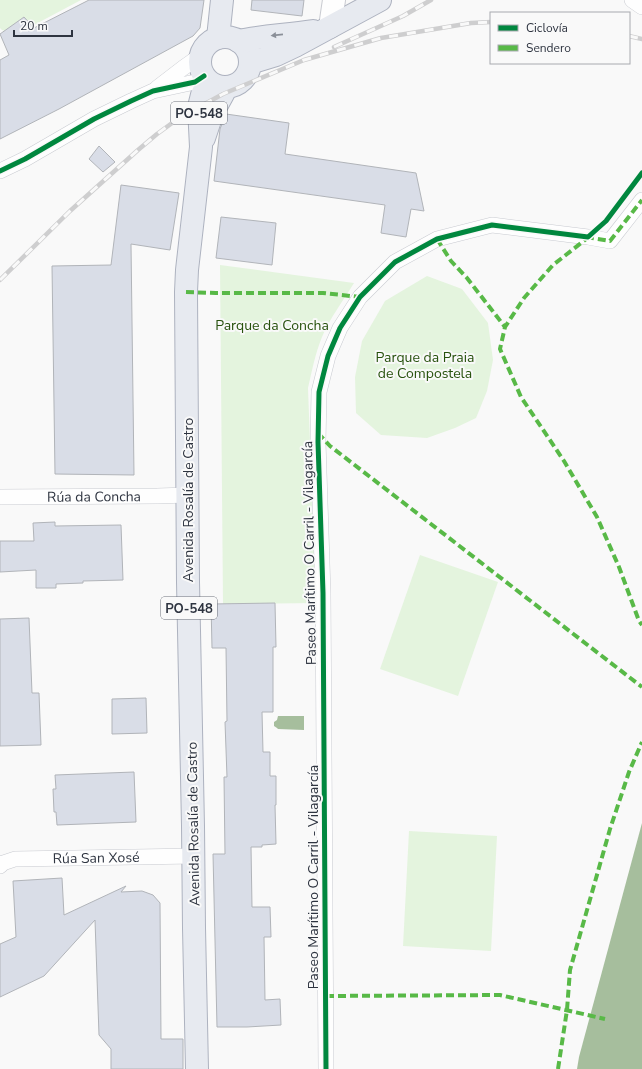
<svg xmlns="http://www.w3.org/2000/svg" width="642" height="1069" font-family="'Nunito Sans',sans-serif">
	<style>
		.green { fill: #e4f4de }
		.water { fill: #a6be9d }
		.building { fill: #d9dde7; stroke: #b1b4b9 }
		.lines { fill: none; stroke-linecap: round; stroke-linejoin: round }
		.street-casing { stroke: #c9cbd1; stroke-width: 16 }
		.secondary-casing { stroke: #c9cbd1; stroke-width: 24 }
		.primary-casing { stroke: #adb2bf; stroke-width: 24 }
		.street { stroke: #fefefe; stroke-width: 15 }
		.secondary { stroke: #fefefe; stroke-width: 22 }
		.primary { stroke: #e7eaf0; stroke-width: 22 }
		.rail-casing { stroke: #cececf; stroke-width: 4.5 }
		.rail { stroke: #f9f9f9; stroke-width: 3; stroke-dasharray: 9; stroke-linecap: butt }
		.quiet { stroke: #58b947; stroke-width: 4; stroke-dasharray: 8 4; stroke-linecap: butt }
		.cycleway-casing { stroke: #f9f9f9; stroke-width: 8 }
		.cycleway { stroke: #00873e; stroke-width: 5 }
		.oneway { fill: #8a8f98 }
		.labels { text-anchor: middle; stroke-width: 4; stroke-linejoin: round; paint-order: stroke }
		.shield { fill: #f9f9f9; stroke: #6b6f78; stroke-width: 1 }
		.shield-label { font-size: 13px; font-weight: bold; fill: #2e3440 }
		.park-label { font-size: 14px; fill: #28520e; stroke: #f9f9f9 }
		.street-label { font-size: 14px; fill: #2e3440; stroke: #f9f9f9 }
	</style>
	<rect width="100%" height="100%" fill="#f9f9f9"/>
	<!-- green -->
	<g class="green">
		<path d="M0,0h81l-49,26 -8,-9 -19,14 -3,-1 -2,-2z"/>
		<path d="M220,265l134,18c-11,18 -24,35 -32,54 -7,17 -10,34 -14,51l8,215 -93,1z"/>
		<path d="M427,276l35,13 26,34 5,37 -6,31 -11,27 -21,10 -28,10 -46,-3 -25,-22 -1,-36 7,-36 23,-40z"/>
		<path d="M420,555l78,27 -40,114 -78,-27z"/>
		<path d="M409,831l88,5 -6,115 -88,-5z"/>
	</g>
	<!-- water -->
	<g class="water">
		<path d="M278,716h26v14l-26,-1 -1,-1 -3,-2v-4l3,-2z"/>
		<path d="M642,823v246h-65l2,-12z"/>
	</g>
	<!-- building -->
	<g class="building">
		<path d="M89,0h115l-4,28 -7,8 -134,73 -59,30v-79l9,-5 -9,-21 24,-17 10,11z"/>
		<path d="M252,0h52l-2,16 -51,-6z"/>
		<path d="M226,114l63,9 -4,31 131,19 8,38 -13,-2 -5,28 -25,-4 4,-28 -171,-24 6,-52z"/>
		<path d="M99,146l16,16 -12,10 -14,-13z"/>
		<path d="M121,185l58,8 -9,57 -39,-6 3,231 -79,-1 -3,-208 59,-1z"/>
		<path d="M221,217l55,6 -4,42 -56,-7z"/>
		<path d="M55,522v4l66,-1 2,55 -40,1v2l-27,1v4h-20v-18l-36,2v-31h34l-1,-18z"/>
		<path d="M275,603l1,44h-3v65h-11l1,40h7v24h6v29h-1l1,39 -14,1v2h-11l1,60h18l1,30h-7l1,63 15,-1 1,26 -34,2h-30l-4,-173h12l-1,-77h3l-2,-55 2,-1 -1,-73h-14l-1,-44z"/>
		<path d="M29,618l3,75h7l2,52 -41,1v-127z"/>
		<path d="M146,698l1,35 -35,1v-35z"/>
		<path d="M134,772l2,50 -79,3 -1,-13h-2l-1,-23h3l-1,-14z"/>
		<path d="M62,878l2,37 62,-29 -5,6 21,-1 11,4 7,8 1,136h22v30h-72v-20l-12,-14 -4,-115 -51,56 -44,21v-53l16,-7 -3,-56z"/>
	</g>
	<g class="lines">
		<defs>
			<g id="street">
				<path d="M632,0l10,7"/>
				<path d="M157,88l26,-20 17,-12"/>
				<path d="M0,171l25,-12 69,-40 37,-18 22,-10 42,-9 9,-6"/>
				<path id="s1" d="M0,497l157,-1 31,-1"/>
				<path id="s2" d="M0,866l3,-3 12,-4 179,-3"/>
				<path d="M326,1069l-3,-476 -5,-151 1,-50 9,-36 12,-28 20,-31 35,-35 42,-23 55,-14 96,12 22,4 32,-41"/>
			</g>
			<path id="secondary" d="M330,27l4,-27"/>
			<g id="primary">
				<circle cx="225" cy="62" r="25"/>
				<path d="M218,38l4,-38"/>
				<path d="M238,41c25,-5 50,-6 75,-10"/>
				<path d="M250,63l26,-8 19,-9 85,-46"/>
				<path d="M204,138l8,-24 11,-20 3,-7"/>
				<path d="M197,1069l-3,-141 -1,-102 -5,-244 -2,-290 1,-22 14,-123 -2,-40 3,-12 6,-14"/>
			</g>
		</defs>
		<!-- street casing -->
		<use href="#street" class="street-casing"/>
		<!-- secondary casing -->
		<use href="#secondary" class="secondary-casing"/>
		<!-- primary casing -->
		<use href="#primary" class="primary-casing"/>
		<!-- street -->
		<use href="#street" class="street"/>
		<!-- secondary -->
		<use href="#secondary" class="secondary"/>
		<!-- primary -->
		<use href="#primary" class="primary"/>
		<defs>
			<g id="rail">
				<path d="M629,36l13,3"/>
				<path d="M334,47l69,-31 28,-16"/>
				<path d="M0,280l70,-69 68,-61 19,-16 22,-16 44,-24 81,-34 77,-22 90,-15 20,-1"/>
			</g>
		</defs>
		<!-- rail casing -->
		<use href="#rail" class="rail-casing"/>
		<!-- rail -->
		<use href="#rail" class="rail"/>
		<!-- quiet -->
		<g class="quiet">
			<path d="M590,236l-37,29 -29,33 -19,29 -5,22 21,48 43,64 33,56 22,50 20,54 3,4"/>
			<path d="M586,237l24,4 32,-41"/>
			<path d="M437,239l14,22 16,17 38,49"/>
			<path d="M186,292l30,1h107l37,4"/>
			<path d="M318,433l12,13 312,241"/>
			<path d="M326,996l174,-1 105,24"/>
			<path d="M558,1069l9,-59 3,-40 40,-141 19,-57 13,-30"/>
		</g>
		<defs>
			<g id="cycleway">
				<path d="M0,171l25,-12 69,-40 37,-18 22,-10 42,-9 9,-6"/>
				<path d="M326,1069l-3,-476 -5,-151 1,-50 9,-36 12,-28 20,-31 35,-35 42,-23 55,-14 96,12 18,-16 36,-48"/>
			</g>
		</defs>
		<!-- cycleway casing -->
		<use href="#cycleway" class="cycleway-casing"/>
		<!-- cycleway -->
		<use href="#cycleway" class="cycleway"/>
	</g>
	<!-- one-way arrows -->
	<defs><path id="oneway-solid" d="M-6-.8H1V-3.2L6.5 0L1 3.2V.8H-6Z"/></defs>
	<use class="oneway" href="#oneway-solid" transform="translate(277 35) rotate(174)"/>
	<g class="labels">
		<!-- shield labels -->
		<g class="shield">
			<rect x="171" y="102" width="56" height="22" rx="3"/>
			<rect x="161" y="597" width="56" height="22" rx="3"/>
		</g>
		<g class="shield-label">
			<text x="199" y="118">PO-548</text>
			<text x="189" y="613">PO-548</text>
		</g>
		<!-- park labels -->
		<g class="park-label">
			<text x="272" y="330">Parque da Concha</text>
			<text x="425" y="362">Parque da Praia<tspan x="425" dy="16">de Compostela</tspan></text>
		</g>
		<!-- street labels -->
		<g class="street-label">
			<text dy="5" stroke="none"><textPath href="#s1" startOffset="94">Rúa da Concha</textPath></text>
			<text transform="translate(188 500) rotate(-90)" y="5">Avenida Rosalía de Castro</text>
			<text transform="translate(309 553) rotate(-91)" y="5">Paseo Marítimo O Carril - Vilagarcía</text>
			<text transform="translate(193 824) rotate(-91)" y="5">Avenida Rosalía de Castro</text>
			<text dy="5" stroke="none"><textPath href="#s2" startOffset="98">Rúa San Xosé</textPath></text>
			<text transform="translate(313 877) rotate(-90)" y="5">Paseo Marítimo O Carril - Vilagarcía</text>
		</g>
	</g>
	<!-- legend -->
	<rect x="490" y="12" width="140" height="52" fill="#f9f9f9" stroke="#a8aaaf"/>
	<rect x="498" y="25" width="20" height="6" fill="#00873e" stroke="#a8aaaf"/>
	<text x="526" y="32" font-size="12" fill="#2e3440">Ciclovía</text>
	<rect x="498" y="45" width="20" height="6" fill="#58b947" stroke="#a8aaaf"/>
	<text x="526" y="52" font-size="12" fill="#2e3440">Sendero</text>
	<!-- scale -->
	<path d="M14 30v6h58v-6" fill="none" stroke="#2e3440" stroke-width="2"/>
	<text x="20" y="30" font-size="12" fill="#2e3440" stroke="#f9f9f9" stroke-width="3" paint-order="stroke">20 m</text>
</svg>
